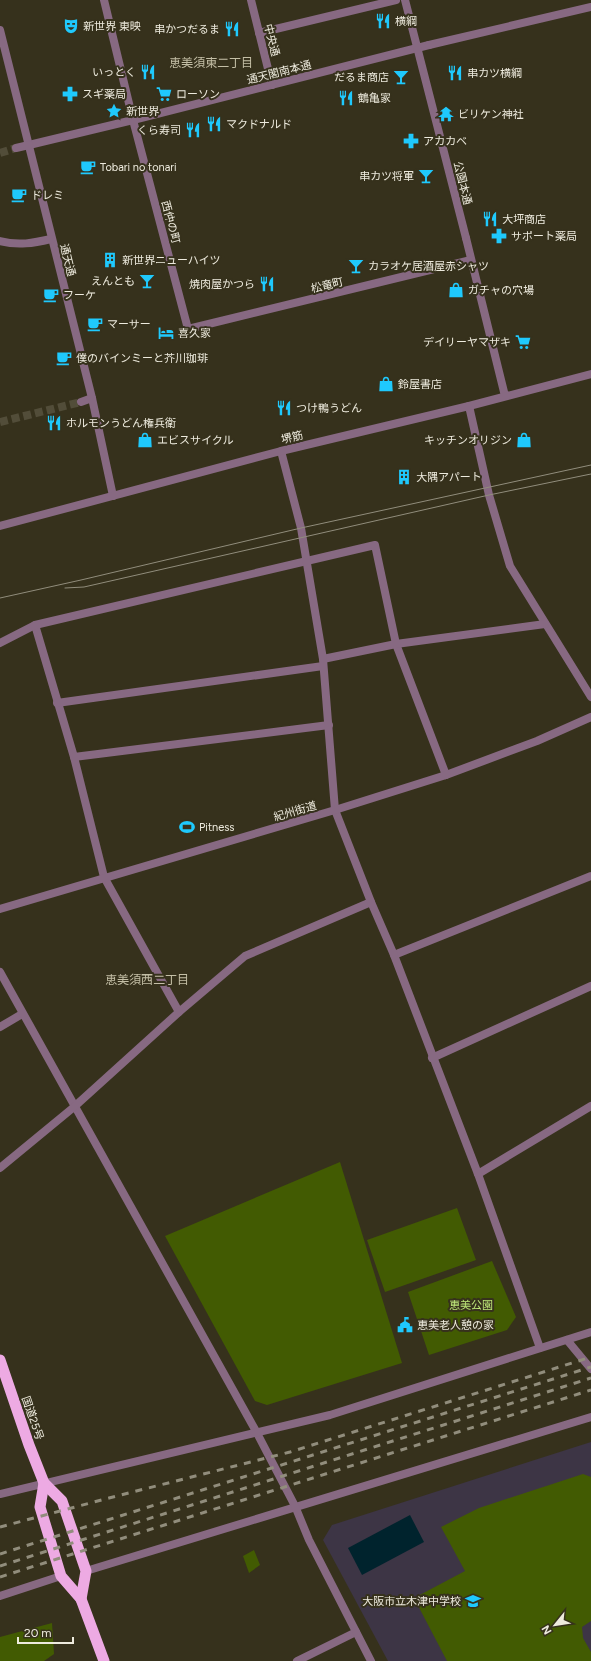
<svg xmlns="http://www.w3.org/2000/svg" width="591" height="1661" font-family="Figtree,'Noto Sans JP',sans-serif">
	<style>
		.education { fill: #3d3545 }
		.green { fill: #425b02 }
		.water { fill: #00232d }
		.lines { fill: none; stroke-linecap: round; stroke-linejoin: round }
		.pedestrian-tunnel { stroke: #524d39; stroke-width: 8; stroke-dasharray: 8 4; stroke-linecap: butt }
		.tertiary-tunnel { stroke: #524d39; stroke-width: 8; stroke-dasharray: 8 4; stroke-linecap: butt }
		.pedestrian { stroke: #876982; stroke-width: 8 }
		.minor { stroke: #876982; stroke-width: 8 }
		.tertiary { stroke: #876982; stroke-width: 8 }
		.trunk { stroke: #edaae3; stroke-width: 11 }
		.tram { stroke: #918d7c; stroke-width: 1 }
		.rail { stroke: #918d7c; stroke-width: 3; stroke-dasharray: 7 7; stroke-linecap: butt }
		.labels { text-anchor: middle; stroke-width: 4; stroke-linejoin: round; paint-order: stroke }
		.poi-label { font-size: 11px; fill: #eeebde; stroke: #36311c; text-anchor: start }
		.street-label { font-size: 11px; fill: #eeebde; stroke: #36311c }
		.park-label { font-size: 11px; fill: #bee779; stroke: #36311c }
		.neighbourhood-label { font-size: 12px; fill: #c4bfa6; stroke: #36311c }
	</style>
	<rect width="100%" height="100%" fill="#36311c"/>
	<!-- education -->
	<path class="education" d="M591,1442v219h-203l-65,-121 9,-15z"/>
	<!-- green -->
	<g class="green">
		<path d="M340,1162l62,201 -135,42 -12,-4 -90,-165z"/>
		<path d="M457,1208l19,52 -91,32 -18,-52z"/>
		<path d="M492,1261l24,56 -9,13 -78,25 -21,-63z"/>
		<path d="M583,1474l8,3v144l-9,6 1,11 8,14v9h-144l-33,-63 51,-27 -24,-44 38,-19z"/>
		<path d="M254,1550l6,15 -11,8 -6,-17z"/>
		<path d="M52,1623l2,31 -10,7h-44v-24z"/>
	</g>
	<!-- water -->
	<path class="water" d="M410,1515l14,27 -62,33 -14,-27z"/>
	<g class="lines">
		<!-- pedestrian-tunnel -->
		<path class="pedestrian-tunnel" d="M0,422l81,-20"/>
		<!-- tertiary-tunnel -->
		<path class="tertiary-tunnel" d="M0,153l16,-5"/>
		<!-- pedestrian -->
		<g class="pedestrian">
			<path d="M104,0l29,120 296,-75"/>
			<path d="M251,0l21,85"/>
			<path d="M405,0l61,238"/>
			<path d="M259,33l137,-33"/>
			<path d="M81,402l11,-4"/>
		</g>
		<!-- minor -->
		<g class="minor">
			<path d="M0,30l92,368 21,98"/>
			<path d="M429,45l162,-38"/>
			<path d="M29,145l104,-25"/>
			<path d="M466,238l39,158"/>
			<path d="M0,241c18,5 34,2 51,-2"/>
			<path d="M469,406l20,89 21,71 81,131"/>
			<path d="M35,625l39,132 30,120 75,135 66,-56 126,-54"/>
			<path d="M0,643l35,-18 340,-80 21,99 50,131"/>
			<path d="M323,659l73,-15 149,-20"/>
			<path d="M57,703l266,-37"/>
			<path d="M74,757l255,-32"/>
			<path d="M394,955l197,-79"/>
			<path d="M0,1027l22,-13"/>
			<path d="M432,1058l159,-72"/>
			<path d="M478,1174l113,-68"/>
			<path d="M567,1340l24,29"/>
			<path d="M86,1571l505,-154"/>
			<path d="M0,1596l61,-20"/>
			<path d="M297,1661l59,-29"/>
		</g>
		<!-- tertiary -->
		<g class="tertiary">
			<path d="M133,120l55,209 283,-69"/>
			<path d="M16,148l13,-3"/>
			<path d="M281,451l20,77 22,131 12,151 36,92 23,53 84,219 62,174"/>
			<path d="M0,526l281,-75 188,-45 122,-32"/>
			<path d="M0,909l335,-99 111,-35 91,-34 54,-24"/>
			<path d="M0,972l257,461 38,73 14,34 62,121"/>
			<path d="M0,1168l74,-61 105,-95"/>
			<path d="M0,1494l330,-79 261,-83"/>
		</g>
		<!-- trunk -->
		<g class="trunk">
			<path d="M0,1360l29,85 15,38 18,18 24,70 -5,28"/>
			<path d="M44,1483l-4,24 21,69 20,23 23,62"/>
		</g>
		<!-- tram -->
		<g class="tram">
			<path d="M65,588l19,-1 405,-92 102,-21"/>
			<path d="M0,598l81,-18 220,-52 290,-63"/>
		</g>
		<!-- rail -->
		<g class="rail">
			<path d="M0,1527l109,-29 181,-46 301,-95"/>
			<path d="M0,1554l591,-187"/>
			<path d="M0,1566l591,-188"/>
			<path d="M0,1577l591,-187"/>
		</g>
	</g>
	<!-- icons -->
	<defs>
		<symbol id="restaurant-bare" viewBox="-9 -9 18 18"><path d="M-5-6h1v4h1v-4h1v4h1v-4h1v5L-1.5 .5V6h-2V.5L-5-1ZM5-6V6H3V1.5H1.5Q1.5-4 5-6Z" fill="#1fc9fd" stroke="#36311c" stroke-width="2.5" paint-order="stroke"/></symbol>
		<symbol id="theatre-bare" viewBox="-9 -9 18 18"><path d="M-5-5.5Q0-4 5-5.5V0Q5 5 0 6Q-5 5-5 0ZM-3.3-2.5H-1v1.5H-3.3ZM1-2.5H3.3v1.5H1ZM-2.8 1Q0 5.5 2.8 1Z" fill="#1fc9fd" stroke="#36311c" stroke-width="2.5" paint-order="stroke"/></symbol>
		<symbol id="bar-bare" viewBox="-9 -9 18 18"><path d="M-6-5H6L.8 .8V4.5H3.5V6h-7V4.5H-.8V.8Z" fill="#1fc9fd" stroke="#36311c" stroke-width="2.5" paint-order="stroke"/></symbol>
		<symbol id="pharmacy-bare" viewBox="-9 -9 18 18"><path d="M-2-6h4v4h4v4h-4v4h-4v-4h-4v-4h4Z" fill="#1fc9fd" stroke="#36311c" stroke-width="2.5" paint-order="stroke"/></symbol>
		<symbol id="supermarket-bare" viewBox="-9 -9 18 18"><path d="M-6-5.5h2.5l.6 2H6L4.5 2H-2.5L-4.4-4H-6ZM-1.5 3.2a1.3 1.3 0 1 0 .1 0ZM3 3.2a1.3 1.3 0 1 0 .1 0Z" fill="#1fc9fd" stroke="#36311c" stroke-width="2.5" paint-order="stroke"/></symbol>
		<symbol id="sight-bare" viewBox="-9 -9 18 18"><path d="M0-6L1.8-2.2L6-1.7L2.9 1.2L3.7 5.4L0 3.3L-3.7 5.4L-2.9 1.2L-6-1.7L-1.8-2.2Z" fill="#1fc9fd" stroke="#36311c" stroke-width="2.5" paint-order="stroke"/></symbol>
		<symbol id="temple-bare" viewBox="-9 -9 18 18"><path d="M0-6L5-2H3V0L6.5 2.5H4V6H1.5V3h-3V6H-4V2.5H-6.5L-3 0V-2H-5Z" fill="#1fc9fd" stroke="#36311c" stroke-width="2.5" paint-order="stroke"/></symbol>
		<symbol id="cafe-bare" viewBox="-9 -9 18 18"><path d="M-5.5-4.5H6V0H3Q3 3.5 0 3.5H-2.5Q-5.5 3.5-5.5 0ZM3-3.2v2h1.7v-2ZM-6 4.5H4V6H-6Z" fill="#1fc9fd" stroke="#36311c" stroke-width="2.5" paint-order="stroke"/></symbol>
		<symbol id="building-bare" viewBox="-9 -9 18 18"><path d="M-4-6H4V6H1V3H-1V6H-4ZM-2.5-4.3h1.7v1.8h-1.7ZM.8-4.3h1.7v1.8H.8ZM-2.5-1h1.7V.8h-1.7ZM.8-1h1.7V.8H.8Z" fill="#1fc9fd" stroke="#36311c" stroke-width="2.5" paint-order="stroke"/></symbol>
		<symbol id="shop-bare" viewBox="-9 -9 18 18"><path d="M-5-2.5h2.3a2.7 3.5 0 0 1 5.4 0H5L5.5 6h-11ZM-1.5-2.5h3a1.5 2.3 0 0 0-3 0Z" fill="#1fc9fd" stroke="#36311c" stroke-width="2.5" paint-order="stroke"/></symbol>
		<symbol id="hotel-bare" viewBox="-9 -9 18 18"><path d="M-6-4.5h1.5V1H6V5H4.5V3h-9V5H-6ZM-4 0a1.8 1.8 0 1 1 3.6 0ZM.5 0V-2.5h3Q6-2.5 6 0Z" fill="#1fc9fd" stroke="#36311c" stroke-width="2.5" paint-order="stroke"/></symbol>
		<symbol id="stadium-bare" viewBox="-9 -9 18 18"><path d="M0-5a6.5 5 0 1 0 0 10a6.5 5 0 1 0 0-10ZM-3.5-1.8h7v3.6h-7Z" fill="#1fc9fd" stroke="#36311c" stroke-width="2.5" paint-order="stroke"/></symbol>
		<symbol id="civic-bare" viewBox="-9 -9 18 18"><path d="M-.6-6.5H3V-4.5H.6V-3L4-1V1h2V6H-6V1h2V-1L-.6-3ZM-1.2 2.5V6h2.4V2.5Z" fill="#1fc9fd" stroke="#36311c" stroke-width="2.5" paint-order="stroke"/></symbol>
		<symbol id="school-bare" viewBox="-9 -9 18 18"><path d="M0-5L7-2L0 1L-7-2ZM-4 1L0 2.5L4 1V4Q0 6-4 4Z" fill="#1fc9fd" stroke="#36311c" stroke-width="2.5" paint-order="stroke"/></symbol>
	</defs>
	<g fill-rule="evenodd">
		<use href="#restaurant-bare" x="372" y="10" width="22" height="22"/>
		<use href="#theatre-bare" x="60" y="15" width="22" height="22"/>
		<use href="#restaurant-bare" x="221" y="18" width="22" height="22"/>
		<use href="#restaurant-bare" x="137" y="61" width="22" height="22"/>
		<use href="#restaurant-bare" x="444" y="62" width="22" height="22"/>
		<use href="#bar-bare" x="390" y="66" width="22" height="22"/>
		<use href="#pharmacy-bare" x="59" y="83" width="22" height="22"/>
		<use href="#supermarket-bare" x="153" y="83" width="22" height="22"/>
		<use href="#restaurant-bare" x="335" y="87" width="22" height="22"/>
		<use href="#sight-bare" x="103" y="100" width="22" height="22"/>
		<use href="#temple-bare" x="435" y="103" width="22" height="22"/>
		<use href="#restaurant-bare" x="203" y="113" width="22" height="22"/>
		<use href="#restaurant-bare" x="182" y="119" width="22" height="22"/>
		<use href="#pharmacy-bare" x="400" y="130" width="22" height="22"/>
		<use href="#cafe-bare" x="77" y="156" width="22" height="22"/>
		<use href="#bar-bare" x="415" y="165" width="22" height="22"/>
		<use href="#cafe-bare" x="8" y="184" width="22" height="22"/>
		<use href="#restaurant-bare" x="479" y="208" width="22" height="22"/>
		<use href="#pharmacy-bare" x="488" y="225" width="22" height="22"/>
		<use href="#building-bare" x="99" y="249" width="22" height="22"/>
		<use href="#bar-bare" x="345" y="255" width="22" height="22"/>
		<use href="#bar-bare" x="136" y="270" width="22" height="22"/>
		<use href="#restaurant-bare" x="256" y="273" width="22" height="22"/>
		<use href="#shop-bare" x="445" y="279" width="22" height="22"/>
		<use href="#cafe-bare" x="40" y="284" width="22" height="22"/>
		<use href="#cafe-bare" x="84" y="313" width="22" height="22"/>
		<use href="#hotel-bare" x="155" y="322" width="22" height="22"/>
		<use href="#supermarket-bare" x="512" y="331" width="22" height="22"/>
		<use href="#cafe-bare" x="53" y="347" width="22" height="22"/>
		<use href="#shop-bare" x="375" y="373" width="22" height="22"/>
		<use href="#restaurant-bare" x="273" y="397" width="22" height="22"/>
		<use href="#restaurant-bare" x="43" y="412" width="22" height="22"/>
		<use href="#shop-bare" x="134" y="429" width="22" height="22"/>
		<use href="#shop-bare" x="513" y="429" width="22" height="22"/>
		<use href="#building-bare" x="393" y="466" width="22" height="22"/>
		<use href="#stadium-bare" x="176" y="816" width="22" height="22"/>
		<use href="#civic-bare" x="394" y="1314" width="22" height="22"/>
		<use href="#school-bare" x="462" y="1590" width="22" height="22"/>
	</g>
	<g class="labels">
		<!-- poi labels -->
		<g class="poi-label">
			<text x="395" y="25">横綱</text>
			<text x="83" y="30">新世界 東映</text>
			<text x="220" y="33" text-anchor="end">串かつだるま</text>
			<text x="136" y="76" text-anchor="end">いっとく</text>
			<text x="467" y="77">串カツ横綱</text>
			<text x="389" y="81" text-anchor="end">だるま商店</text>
			<text x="82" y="98">スギ薬局</text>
			<text x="176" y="98">ローソン</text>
			<text x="358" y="102">鶴亀家</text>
			<text x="126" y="115">新世界</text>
			<text x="458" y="118">ビリケン神社</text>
			<text x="226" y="128">マクドナルド</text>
			<text x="181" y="134" text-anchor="end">くら寿司</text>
			<text x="423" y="145">アカカベ</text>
			<text x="100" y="171">Tobari no tonari</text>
			<text x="414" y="180" text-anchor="end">串カツ将軍</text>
			<text x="31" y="199">ドレミ</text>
			<text x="502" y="223">大坪商店</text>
			<text x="511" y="240">サポート薬局</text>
			<text x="122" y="264">新世界ニューハイツ</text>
			<text x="368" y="270">カラオケ居酒屋赤シャツ</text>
			<text x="135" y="285" text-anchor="end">えんとも</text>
			<text x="255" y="288" text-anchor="end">焼肉屋かつら</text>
			<text x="468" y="294">ガチャの穴場</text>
			<text x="63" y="299">フーケ</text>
			<text x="107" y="328">マーサー</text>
			<text x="178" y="337">喜久家</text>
			<text x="511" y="346" text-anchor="end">デイリーヤマザキ</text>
			<text x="76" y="362">僕のバインミーと芥川珈琲</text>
			<text x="398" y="388">鈴屋書店</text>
			<text x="296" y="412">つけ鴨うどん</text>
			<text x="66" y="427">ホルモンうどん権兵衛</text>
			<text x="157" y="444">エビスサイクル</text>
			<text x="512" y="444" text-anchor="end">キッチンオリジン</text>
			<text x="416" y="481">大隅アパート</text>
			<text x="199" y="831">Pitness</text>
			<text x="417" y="1329">恵美老人憩の家</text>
			<text x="461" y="1605" text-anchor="end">大阪市立木津中学校</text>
		</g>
		<!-- street labels -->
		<g class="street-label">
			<text transform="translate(272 40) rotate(76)" y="4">中央通</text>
			<text transform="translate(279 72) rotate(-14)" y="4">通天閣南本通</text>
			<text transform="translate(463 183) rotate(76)" y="4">公園本通</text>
			<text transform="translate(171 222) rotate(75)" y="4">西仲の町</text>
			<text transform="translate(68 260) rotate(76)" y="4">通天通</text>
			<text transform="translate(327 285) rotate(-14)" y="4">松竜町</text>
			<text transform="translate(292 437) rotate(-14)" y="4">堺筋</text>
			<text transform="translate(295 811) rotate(-16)" y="4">紀州街道</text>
			<text transform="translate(33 1418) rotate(71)" y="4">国道25号</text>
		</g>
		<!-- park labels -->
		<g class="park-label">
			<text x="471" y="1309">恵美公園</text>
		</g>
		<!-- neighbourhood labels -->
		<g class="neighbourhood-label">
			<text x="211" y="67">恵美須東二丁目</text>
			<text x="147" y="984">恵美須西二丁目</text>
		</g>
	</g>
	<!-- north arrow -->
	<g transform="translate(555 1625) rotate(240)" stroke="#36311c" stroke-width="3" paint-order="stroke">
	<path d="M0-3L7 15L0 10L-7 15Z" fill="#eeebde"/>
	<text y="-6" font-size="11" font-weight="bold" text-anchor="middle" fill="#eeebde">N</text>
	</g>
	<!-- scale -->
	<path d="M18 1637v6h55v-6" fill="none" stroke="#eeebde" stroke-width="2"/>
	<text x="24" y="1637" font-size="12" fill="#eeebde" stroke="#36311c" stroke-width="3" paint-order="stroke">20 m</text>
</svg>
